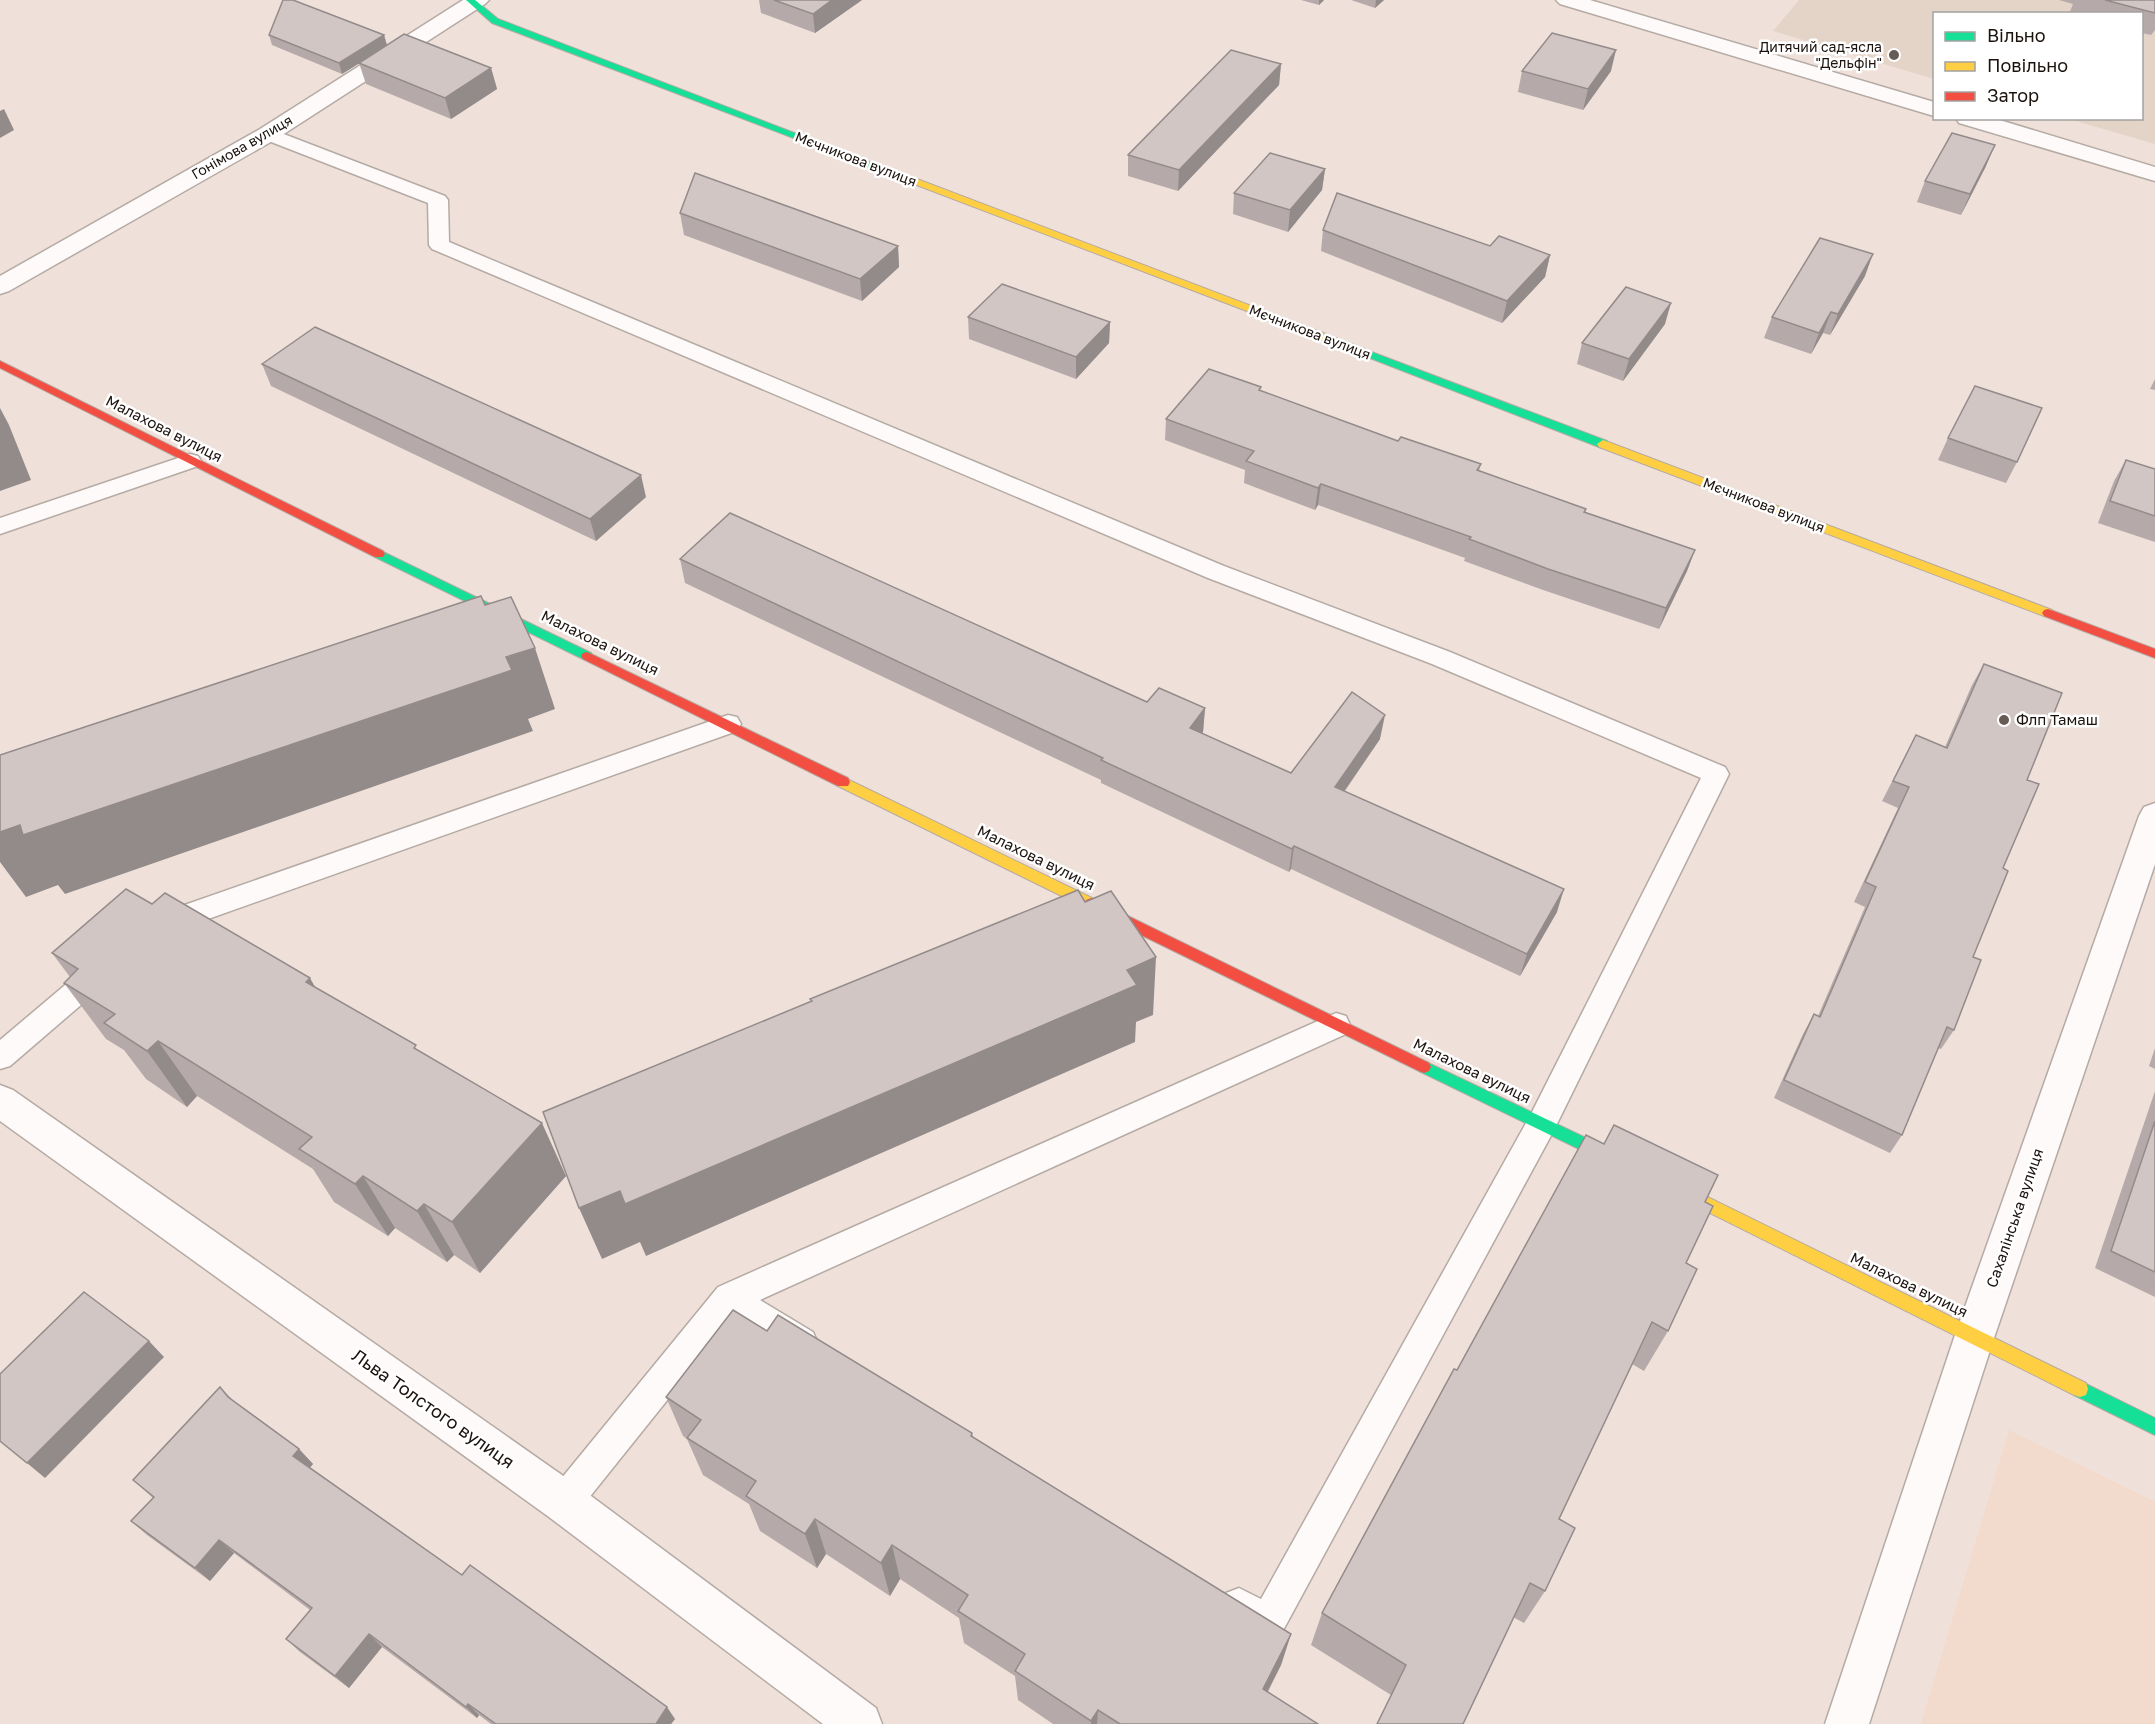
<svg xmlns="http://www.w3.org/2000/svg" width="2155" height="1724" font-family="'Golos Text',sans-serif">
	<style>
		.built { fill: #f2dacc }
		.education { fill: #e3d4c7 }
		.lines { fill: none; stroke-linecap: round; stroke-linejoin: round }
		.lane-casing { stroke: #b5aaa4; stroke-width: 3 }
		.street-casing { stroke: #b5aaa4; stroke-width: 3 }
		.fast-casing { stroke: #b5aaa4; stroke-width: 2 }
		.slow-casing { stroke: #b5aaa4; stroke-width: 2 }
		.jam-casing { stroke: #b5aaa4; stroke-width: 2 }
		.lane { fill: #fdfaf9; fill-rule: evenodd }
		.street { fill: #fdfaf9; fill-rule: evenodd }
		.fast { fill: #16e098; fill-rule: evenodd }
		.slow { fill: #ffcf43; fill-rule: evenodd }
		.jam { fill: #f24e42; fill-rule: evenodd }
		.wall { fill: #b5aaa9 }
		.shaded-wall { fill: #938b8a }
		.building { fill: #d2c6c5; stroke: #938b8a; stroke-width: 1.5 }
		.poi-dot { fill: #665b55; stroke: #fff; stroke-width: 2 }
		.labels { text-anchor: middle; stroke-width: 5; stroke-linejoin: round; paint-order: stroke }
		.far-poi-label { font-size: 14px; fill: #1c130e; stroke: #fff; text-anchor: end }
		.far-street-label { font-size: 14px; fill: #1c130e; stroke: #fff }
		.street-label { font-size: 15px; fill: #1c130e; stroke: #fff }
		.poi-label { font-size: 15px; fill: #1c130e; stroke: #fff; text-anchor: start }
		.near-street-label { font-size: 18px; fill: #1c130e; stroke: #fff }
	</style>
	<rect width="100%" height="100%" fill="#efe1d9"/>
	<!-- built -->
	<path class="built" d="M2009,1430l146,72v222h-234z"/>
	<!-- education -->
	<path class="education" d="M1799,0h356v144l-86,-25 73,-1v-104h-208v65l-161,-48z"/>
	<g class="lines">
		<defs>
			<g id="lane">
				<path d="M268,128l177,68 3,4 1,42 775,324 226,86 275,115 4,7 -176,358 -273,504 -13,5 -41,-22 -5,-13 5,-13 13,-5 22,11 270,-485 170,-336 -269,-114 -224,-86 -776,-329 -3,-4 -1,-42 -167,-65 -2,-4 2,-4z"/>
				<path d="M190,454l8,2 3,5 -3,5 -198,68v-16z"/>
				<path d="M728,715l9,2 4,7 -4,7 -574,204 -10,-3 -4,-8 4,-8z"/>
				<path d="M100,960l10,4 4,8 -4,8 -100,86 -10,3v-29l90,-76z"/>
				<path d="M1336,1013l10,3 4,9 -4,9 -586,266 53,32 5,11 -5,11 -11,4 -11,-4 -58,-36 -157,196 -12,5 -12,-5 -5,-12 5,-12 166,-203z"/>
			</g>
			<g id="street">
				<path d="M463,0h26l-4,4 -209,135 -267,152 -9,3v-18l260,-147z"/>
				<path d="M1556,0h34l344,102v14l-374,-112z"/>
				<path d="M1956,118h37l162,49v14l-196,-58z"/>
				<path d="M2155,803v61l-160,471 -126,389h-44l130,-389 184,-519 5,-9z"/>
				<path d="M0,1085l13,5 566,397 297,221 6,16h-59l-274,-207 -549,-396z"/>
			</g>
			<g id="fast">
				<path d="M466,0h9l23,19 403,155 -8,2 -401,-153z"/>
				<path d="M1361,348l246,93 2,3 -6,4 -4,-1 -242,-94v-4z"/>
				<path d="M379,550l212,103 2,3 -2,3h-8l-208,-102 -2,-3 2,-3z"/>
				<path d="M1424,1061l202,96 3,5 -3,5 -5,2 -5,-2 -197,-96 -2,-4 2,-4z"/>
				<path d="M2080,1381l75,37v17l-81,-40 -2,-6 2,-6z"/>
			</g>
			<g id="slow">
				<path d="M896,171l469,178 1,2 -1,2h-8l-464,-177v-4z"/>
				<path d="M1603,440l449,170 2,3 -6,4 -4,-1 -445,-169 -2,-3z"/>
				<path d="M843,777l253,123 2,4 -2,4h-10l-248,-122 -2,-4 2,-4z"/>
				<path d="M1673,1180l413,203 2,6 -2,6 -6,2 -6,-2 -406,-203 -3,-5 3,-5z"/>
			</g>
			<g id="jam">
				<path d="M0,361l383,190 2,3 -2,3h-8l-375,-189z"/>
				<path d="M2048,609l107,40v9l-111,-42 -2,-3 2,-3z"/>
				<path d="M587,652l261,126 2,4 -2,4h-10l-255,-127 -2,-3 2,-3z"/>
				<path d="M1091,898l338,165 2,4 -2,4 -5,2 -5,-2 -333,-163 -2,-4 2,-4z"/>
			</g>
		</defs>
		<!-- lane casing -->
		<use href="#lane" class="lane-casing"/>
		<!-- street casing -->
		<use href="#street" class="street-casing"/>
		<!-- fast casing -->
		<use href="#fast" class="fast-casing"/>
		<!-- slow casing -->
		<use href="#slow" class="slow-casing"/>
		<!-- jam casing -->
		<use href="#jam" class="jam-casing"/>
		<!-- lane -->
		<use href="#lane" class="lane"/>
		<!-- street -->
		<use href="#street" class="street"/>
		<!-- fast -->
		<use href="#fast" class="fast"/>
		<!-- slow -->
		<use href="#slow" class="slow"/>
		<!-- jam -->
		<use href="#jam" class="jam"/>
	</g>
	<!-- wall -->
	<g class="wall">
		<path d="M759,0h103l-47,33 -54,-20z"/>
		<path d="M1301,0h23l-5,5z"/>
		<path d="M1351,0h33l-9,8z"/>
		<path d="M2059,0h96v30l-4,5 -9,-2v-19h-73l4,-10z"/>
		<path d="M269,35h115l3,10 104,23 6,21 -46,30 -85,-35 -7,-21 -17,11 -70,-29z"/>
		<path d="M1281,64l-2,21 -101,106 -50,-15v-21z"/>
		<path d="M1522,71h89l-28,39 -65,-18z"/>
		<path d="M1986,166l-25,49 -44,-13 8,-21z"/>
		<path d="M1325,169l-3,21 -34,42 -55,-18 1,-21z"/>
		<path d="M680,213l218,33 1,21 -37,34 -178,-66z"/>
		<path d="M1323,230l227,25 -5,22 -43,46 -181,-72z"/>
		<path d="M1865,276l-35,59 -7,-2 -12,21 -47,-16 8,-21z"/>
		<path d="M968,317l142,5 -1,21 -33,36 -107,-40z"/>
		<path d="M1665,324l-42,57 -46,-17 5,-21z"/>
		<path d="M262,364l384,133 -50,44 -325,-155z"/>
		<path d="M2155,379v11l-5,-1z"/>
		<path d="M1261,391l137,50 83,23 -2,7 107,38 -1,4 110,37 -8,21 -28,58 -116,-39 -79,-29 1,-3 -147,-53 -3,5 -71,-27 1,-13 -80,-30 1,-21z"/>
		<path d="M1948,438l69,24 -11,21 -68,-23z"/>
		<path d="M2126,460l29,9v73l-57,-19 16,-42z"/>
		<path d="M680,559l467,143 58,6 -2,24 -1,1 89,40 89,-34 -35,52 212,121 -37,64 -229,-107 -2,3 -188,-89v-3l-416,-197z"/>
		<path d="M1984,664l43,116 -24,88 -30,89 -19,73 -13,19 -3,-1 -36,87 -12,18 -116,-55 29,-64 11,-20 4,2 47,-109 -11,-5 44,-94 -16,-7 34,-66 29,12 27,-62z"/>
		<path d="M152,904l162,82 105,65 147,125 -86,97 -26,-18 -7,7 -52,-34 -7,8 -54,-34 -21,-33 -116,-73 -10,11 -41,-28 -22,-29 -18,-11 -42,-56 6,-6 -18,-24z"/>
		<path d="M2155,1048v21l-6,-3z"/>
		<path d="M2155,1091v206l-60,-29z"/>
		<path d="M1705,1202l-19,61 -18,68 -24,40 -12,-7 -73,155 -14,72 -21,32 -11,-6 -122,78 -80,-50 11,-32 135,-243z"/>
		<path d="M767,1331l205,102 1,4 318,197 -10,31 -13,27 50,32h-265l-35,-24 -3,-24 -51,-33 -5,-25 -59,-39 -10,17 -64,-42 -9,14 -57,-37 -11,-27 -46,-29 -16,-36 -4,-3 -17,-39z"/>
		<path d="M220,1387l13,13 66,49 14,15 -3,3 152,108 213,144 -4,5h-180l-12,-9 -2,3 -95,-71 -33,41 -49,-36 -14,-13 24,-29 -76,-57 -24,28 -63,-46 -16,-14 22,-23 -20,-18z"/>
	</g>
	<!-- shaded-wall -->
	<g class="shaded-wall">
		<path d="M832,0h30l-47,33 -2,-19z"/>
		<path d="M1319,0h5l-5,5z"/>
		<path d="M1376,0h8l-9,8z"/>
		<path d="M384,35l3,11 -45,28 -3,-11z"/>
		<path d="M1616,50l-5,21 -28,39 5,-21z"/>
		<path d="M1281,64l-2,21 -101,106 1,-21z"/>
		<path d="M491,68l6,21 -46,30 -6,-21z"/>
		<path d="M4,109l10,21 -14,8v-27z"/>
		<path d="M1995,145l-9,21 -25,49 9,-21z"/>
		<path d="M1325,169l-3,21 -34,42 2,-22z"/>
		<path d="M898,246l1,21 -37,34 -2,-22z"/>
		<path d="M1873,254l-8,22 -35,59 8,-21z"/>
		<path d="M1550,255l-5,22 -43,46 5,-22z"/>
		<path d="M1671,303l-6,21 -42,57 6,-22z"/>
		<path d="M1831,312l-8,21 -12,21 8,-21z"/>
		<path d="M1110,322l-1,21 -33,36v-22z"/>
		<path d="M0,408l9,17 22,55 -31,11z"/>
		<path d="M641,475l5,22 -50,44 -6,-22z"/>
		<path d="M1321,484l-3,21 -3,5 3,-22z"/>
		<path d="M1695,550l-8,21 -28,58 7,-21z"/>
		<path d="M535,648l20,61 -27,10 5,12 -468,163 -7,-9 -32,12 -26,-35v-45z"/>
		<path d="M1205,708l-2,24 -15,19 2,-23z"/>
		<path d="M1385,715l-5,24 -49,71 4,-23z"/>
		<path d="M1294,846l-3,23 -2,3 3,-23z"/>
		<path d="M1564,889l-7,23 -37,64 7,-22z"/>
		<path d="M1156,957l-3,58 -17,7 -1,20 -489,214 -6,-14 -38,17 -23,-51z"/>
		<path d="M310,978l32,57 -36,-53z"/>
		<path d="M158,1041l39,55 -10,11 -40,-56z"/>
		<path d="M542,1123l24,53 -86,97 -28,-51z"/>
		<path d="M363,1176l32,52 -7,8 -33,-52z"/>
		<path d="M424,1204l30,51 -7,7 -30,-51z"/>
		<path d="M149,1341l15,16 -119,121 -18,-15z"/>
		<path d="M299,1449l14,15 -6,7 -14,-15z"/>
		<path d="M815,1519l11,35 -9,14 -12,-34z"/>
		<path d="M219,1540l15,13 -24,28 -15,-13z"/>
		<path d="M892,1545l8,34 -10,17 -9,-33z"/>
		<path d="M369,1634l13,13 -33,41 -14,-12z"/>
		<path d="M1291,1634l-10,31 -27,52 9,-28z"/>
		<path d="M468,1704l11,11 -2,3 -11,-11z"/>
		<path d="M667,1707l8,12 -4,5h-15z"/>
		<path d="M1098,1710l-1,14h-6v-3z"/>
	</g>
	<!-- building -->
	<g class="building">
		<path d="M283,0h10l91,35 -45,28 -70,-28z"/>
		<path d="M774,0h58l-19,14z"/>
		<path d="M2105,0h50v13z"/>
		<path d="M1552,33l64,17 -28,39 -66,-18z"/>
		<path d="M404,34l87,34 -46,30 -86,-35z"/>
		<path d="M1231,50l50,14 -102,106 -51,-15z"/>
		<path d="M1952,133l43,12 -25,49 -45,-13z"/>
		<path d="M1270,153l55,16 -35,41 -56,-17z"/>
		<path d="M695,173l203,73 -38,33 -180,-66z"/>
		<path d="M1337,193l153,53 9,-10 51,19 -43,46 -184,-71z"/>
		<path d="M1820,238l53,16 -35,60 -7,-2 -12,21 -47,-16z"/>
		<path d="M1002,284l108,38 -34,35 -108,-40z"/>
		<path d="M1626,287l45,16 -42,56 -47,-16z"/>
		<path d="M315,327l326,148 -51,44 -328,-155z"/>
		<path d="M1209,369l52,18 -2,3 139,51 3,-4 80,27 -4,6 109,39 -2,3 111,38 -29,58 -118,-39 -79,-30 2,-2 -150,-53 -3,4 -72,-27 8,-10 -88,-32z"/>
		<path d="M1975,386l67,22 -25,54 -69,-24z"/>
		<path d="M2126,460l29,9v47l-45,-15z"/>
		<path d="M730,513l417,189 12,-14 46,20 -15,20 101,45 61,-81 33,23 -50,72 229,102 -37,65 -233,-108 -2,3 -191,-89 2,-2 -423,-199z"/>
		<path d="M481,596l4,9 26,-8 24,51 -29,9 6,13 -489,165 -3,-10 -20,7v-77z"/>
		<path d="M1984,664l78,29 -35,87 12,4 -36,84 5,3 -35,86 8,3 -27,70 -7,-3 -45,108 -118,-55 30,-66 6,3 56,-130 -11,-5 44,-95 -16,-6 23,-46 31,13z"/>
		<path d="M126,889l26,15 13,-11 145,85 -4,4 110,63 -2,3 128,75 -90,99 -28,-18 -7,7 -54,-35 -8,8 -56,-35 13,-12 -154,-96 -11,10 -43,-28 11,-9 -51,-31 14,-14 -26,-16z"/>
		<path d="M1078,890l7,12 26,-11 45,66 -29,13 10,15 -512,219 -5,-13 -41,17 -36,-96 269,-111 -2,-2z"/>
		<path d="M2155,1121v151l-44,-21z"/>
		<path d="M1614,1125l104,50 -13,27 8,4 -27,57 11,6 -29,62 -16,-9 -93,197 16,9 -30,63 -15,-8 -67,141h-86l29,-59 -84,-52 132,-244 3,1 129,-235 18,9z"/>
		<path d="M84,1292l65,49 -122,122 -27,-22v-67z"/>
		<path d="M733,1310l34,21 11,-16 194,118 -1,3 320,198 -28,55 55,35h-198l-22,-14 -7,11 -76,-50 10,-17 -67,-43 10,-16 -76,-50 -11,18 -66,-44 -10,15 -59,-38 10,-15 -69,-43 14,-18 -35,-23z"/>
		<path d="M220,1387l8,10 71,52 -6,7 169,119 8,-10 197,142 -11,17h-160l-28,-20 -2,3 -97,-73 -34,42 -49,-37 26,-31 -93,-68 -24,28 -64,-47 23,-24 -21,-17z"/>
	</g>
	<!-- markers -->
	<g class="poi-dot">
		<circle cx="1894" cy="55" r="6"/>
		<circle cx="2004" cy="720" r="6"/>
	</g>
	<g class="labels">
		<!-- far-poi labels -->
		<g class="far-poi-label">
			<text x="1882" y="52">Дитячий сад-ясла<tspan x="1882" dy="16">"Дельфін"</tspan></text>
		</g>
		<!-- far-street labels -->
		<g class="far-street-label">
			<text transform="translate(242 147) rotate(-30)" y="5">Гонімова вулиця</text>
			<text transform="translate(856 159) rotate(21)" y="5">Мєчникова вулиця</text>
			<text transform="translate(1310 332) rotate(21)" y="5">Мєчникова вулиця</text>
			<text transform="translate(1764 505) rotate(21)" y="5">Мєчникова вулиця</text>
		</g>
		<!-- street labels -->
		<g class="street-label">
			<text transform="translate(164 429) rotate(27)" y="5">Малахова вулиця</text>
			<text transform="translate(600 643) rotate(26)" y="5">Малахова вулиця</text>
			<text transform="translate(1036 858) rotate(26)" y="5">Малахова вулиця</text>
			<text transform="translate(1472 1071) rotate(26)" y="5">Малахова вулиця</text>
			<text transform="translate(2015 1218) rotate(-71)" y="5">Сахалінська вулиця</text>
			<text transform="translate(1909 1285) rotate(26)" y="5">Малахова вулиця</text>
		</g>
		<!-- poi labels -->
		<g class="poi-label">
			<text x="2016" y="725">Флп Тамаш</text>
		</g>
		<!-- near-street labels -->
		<g class="near-street-label">
			<text transform="translate(433 1409) rotate(35)" y="6">Льва Толстого вулиця</text>
		</g>
	</g>
	<!-- legend -->
	<rect x="1933" y="12" width="210" height="108" fill="#ffffff" stroke="#a4a19f" stroke-width="1.5"/>
	<rect x="1945" y="32" width="30" height="9" fill="#16e098" stroke="#a4a19f" stroke-width="1.5"/>
	<text x="1987" y="42" font-size="18" fill="#1c130e">Вільно</text>
	<rect x="1945" y="62" width="30" height="9" fill="#ffcf43" stroke="#a4a19f" stroke-width="1.5"/>
	<text x="1987" y="72" font-size="18" fill="#1c130e">Повільно</text>
	<rect x="1945" y="92" width="30" height="9" fill="#f24e42" stroke="#a4a19f" stroke-width="1.5"/>
	<text x="1987" y="102" font-size="18" fill="#1c130e">Затор</text>
</svg>
